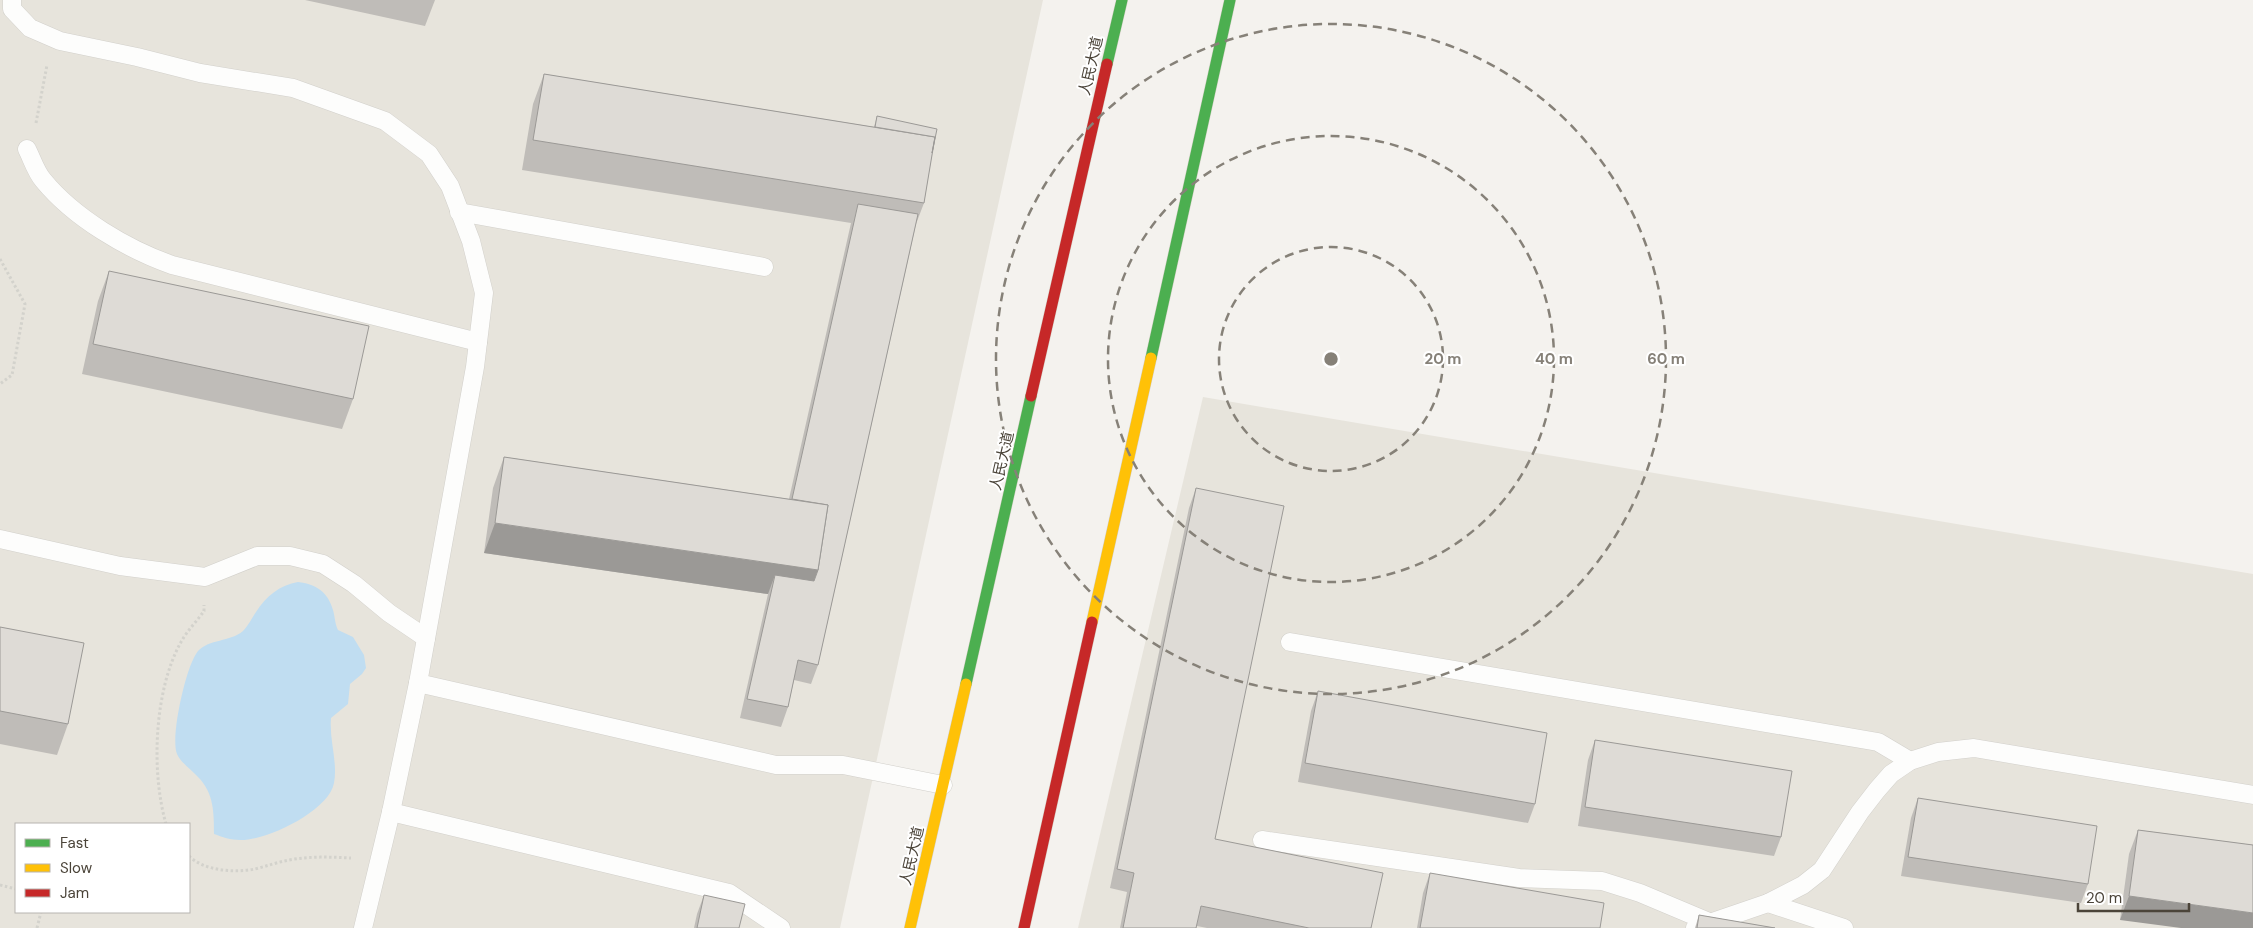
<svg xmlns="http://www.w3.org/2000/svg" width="2253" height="928" font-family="'DM Sans','Noto Sans SC',sans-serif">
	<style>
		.residential { fill: #e7e4dc; fill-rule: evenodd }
		.water { fill: #c0ddf1 }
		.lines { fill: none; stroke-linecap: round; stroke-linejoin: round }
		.lane-casing { stroke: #d2d0cb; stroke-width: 19 }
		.fast-casing { stroke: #d3cfc5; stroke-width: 12 }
		.slow-casing { stroke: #d3cfc5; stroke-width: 12 }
		.jam-casing { stroke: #d3cfc5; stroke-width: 12 }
		.path { stroke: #d3d2cc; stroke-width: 3; stroke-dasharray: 2.5 2.5; stroke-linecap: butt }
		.lane { stroke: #fdfdfc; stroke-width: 18 }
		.fast { stroke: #4caf50; stroke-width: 11 }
		.slow { stroke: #ffc107; stroke-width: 11 }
		.jam { stroke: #c62828; stroke-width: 11 }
		.wall { fill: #bfbcb8 }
		.shaded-wall { fill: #9b9996 }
		.building { fill: #dedbd6; stroke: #9b9996 }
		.ring { fill: none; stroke: #868178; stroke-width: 2.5; stroke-dasharray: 9 6 }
		.labels { text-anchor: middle; stroke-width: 4; stroke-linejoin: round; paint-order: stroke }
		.street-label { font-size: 15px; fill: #4b4439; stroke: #fff }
		.centre { fill: #868178; stroke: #fff; stroke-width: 2.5 }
		.ring-label { font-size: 15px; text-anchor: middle; font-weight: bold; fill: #868178; stroke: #fff; stroke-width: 4; stroke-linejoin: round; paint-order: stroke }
	</style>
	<rect width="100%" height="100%" fill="#f4f2ee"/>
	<!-- residential -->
	<g class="residential">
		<path d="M0,0h1043l-203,928h-840zM16,824h173v88h-173z"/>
		<path d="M1203,397l1050,177v354h-1175z"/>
	</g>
	<!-- water -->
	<path class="water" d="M298,582c18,2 30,10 35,28 2,7 2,14 5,20l15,7 11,18 2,13 -4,6 -12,10 -2,20 -17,14c-2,22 7,44 3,65 -5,28 -68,58 -94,57 -9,0 -18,-3 -26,-6 0,-21 0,-41 -16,-57 -6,-7 -17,-14 -21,-23 -7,-16 9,-89 21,-103 11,-12 32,-9 45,-20 5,-5 9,-13 13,-19 10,-16 24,-27 42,-30z"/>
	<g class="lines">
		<defs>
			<g id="lane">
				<path d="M12,0v9l18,19 30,13 77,16 63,16 93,15 92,33 44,33 21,32 21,55 13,52 -9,74 -57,316 -27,129 -28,116"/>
				<path d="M27,149c5,10 9,23 16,31 31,38 84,69 129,85l306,77"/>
				<path d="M459,212l305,55"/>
				<path d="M0,539l120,27 85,11 52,-21h33l33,8 31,20 35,29 37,25"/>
				<path d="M1290,642l588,100 32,19"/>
				<path d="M418,683l358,82h67l100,20"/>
				<path d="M391,812l338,81 52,35"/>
				<path d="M1262,840l257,38 83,3 38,12 69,29"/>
				<path d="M1768,903l76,25"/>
				<path d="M1695,928l73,-25 35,-18 19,-15 38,-58 17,-22 14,-16 19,-13 28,-9 36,-4 279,47"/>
			</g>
			<g id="fast">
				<path d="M1107,64l15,-64"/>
				<path d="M1151,358l79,-358"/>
				<path d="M966,684l65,-288"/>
			</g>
			<g id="slow">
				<path d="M1092,622l59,-264"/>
				<path d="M910,928l56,-244"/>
			</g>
			<g id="jam">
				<path d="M1031,396l76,-332"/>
				<path d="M1024,928l68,-306"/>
			</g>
		</defs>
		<!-- lane casing -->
		<use href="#lane" class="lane-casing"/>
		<!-- fast casing -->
		<use href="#fast" class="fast-casing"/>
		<!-- slow casing -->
		<use href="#slow" class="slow-casing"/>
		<!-- jam casing -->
		<use href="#jam" class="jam-casing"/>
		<!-- path -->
		<g class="path">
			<path d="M36,123l11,-58"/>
			<path d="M0,259l25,45 -13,71 -12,9"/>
			<path d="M166,824c-15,-52 -12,-134 15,-182 6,-11 16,-21 23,-31v-6"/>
			<path d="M189,856c15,15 46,17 66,13 12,-3 23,-7 34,-9 21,-4 41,-3 62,-2"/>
			<path d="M0,885l16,4"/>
			<path d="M37,928l4,-16"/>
		</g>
		<!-- lane -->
		<use href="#lane" class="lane"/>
		<!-- fast -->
		<use href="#fast" class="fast"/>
		<!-- slow -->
		<use href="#slow" class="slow"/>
		<!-- jam -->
		<use href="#jam" class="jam"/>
	</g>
	<!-- wall -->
	<g class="wall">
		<path d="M305,0h130l-10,26z"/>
		<path d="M544,74l330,53 3,-11 55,38 -8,49 -8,21 -98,441 -7,19 -17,-4 -6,27 -7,20 -41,-9 28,-124 -284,-41 9,-65 11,-31 285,42 62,-276 -329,-53 11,-66z"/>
		<path d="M109,271l244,128 -11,30 -260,-55 16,-73z"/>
		<path d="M1196,488l19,351 156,89h-164l-10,-2 -1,2h-76l7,-36 -17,-4 79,-380z"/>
		<path d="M0,627l68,97 -11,31 -57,-11z"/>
		<path d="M1318,691l217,113 -7,19 -230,-41 13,-71z"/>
		<path d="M1595,740l186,97 -7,19 -196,-30 10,-66z"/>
		<path d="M1918,798l170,86 -7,19 -180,-27 10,-58z"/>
		<path d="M2138,830l115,15 -133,75 9,-66z"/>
		<path d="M1430,873l170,55h-183l6,-35z"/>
		<path d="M704,895l35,33h-45l3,-14z"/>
		<path d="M1699,915l76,13h-80z"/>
	</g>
	<!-- shaded-wall -->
	<g class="shaded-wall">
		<path d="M495,523l323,47 -11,30 -32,-25 -7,19 -284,-41z"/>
		<path d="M2129,896l124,17v15h-72l-61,-8z"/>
	</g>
	<!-- building -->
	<g class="building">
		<path d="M544,74l391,63 -11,66 -391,-63z"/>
		<path d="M877,116l60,13 -5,24 3,-16 -60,-10z"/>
		<path d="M858,204l60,10 -100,451 -20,-5 -10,47 -41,-8 28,-124 39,6 4,-11 10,-65 -36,-6z"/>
		<path d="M109,271l260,55 -16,73 -260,-55z"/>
		<path d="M504,457l324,48 -10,65 -323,-47z"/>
		<path d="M1196,488l88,18 -69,333 168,34 -12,55h-62l-108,-22 -5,22h-73l11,-55 -17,-4z"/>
		<path d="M0,627l84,16 -16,81 -68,-13z"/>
		<path d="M1318,691l229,42 -12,71 -230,-41z"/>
		<path d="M1595,740l197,31 -11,66 -196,-30z"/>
		<path d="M1918,798l179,28 -9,58 -180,-27z"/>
		<path d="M2138,830l115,15v68l-124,-17z"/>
		<path d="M1430,873l174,30 -4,25h-180z"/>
		<path d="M704,895l41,9 -6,24h-42z"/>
		<path d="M1699,915l76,13h-78z"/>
	</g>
	<!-- distance rings -->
	<g class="ring">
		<circle cx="1331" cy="359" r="112"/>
		<circle cx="1331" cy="359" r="223"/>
		<circle cx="1331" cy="359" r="335"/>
	</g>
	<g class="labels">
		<!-- street labels -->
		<g class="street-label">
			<text transform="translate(1091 66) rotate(-77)" y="5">人民大道</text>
			<text transform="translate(1002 461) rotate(-77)" y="5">人民大道</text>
			<text transform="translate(912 856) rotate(-77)" y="5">人民大道</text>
		</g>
	</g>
	<circle cx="1331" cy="359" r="8" class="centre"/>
	<g class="ring-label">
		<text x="1443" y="364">20 m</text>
		<text x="1554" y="364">40 m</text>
		<text x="1666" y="364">60 m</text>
	</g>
	<!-- legend -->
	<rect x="15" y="823" width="175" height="90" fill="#ffffff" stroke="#b7b4b0"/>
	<rect x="25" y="839" width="25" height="8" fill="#4caf50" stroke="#b7b4b0"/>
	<text x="60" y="848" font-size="15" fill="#4b4439">Fast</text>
	<rect x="25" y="864" width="25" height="8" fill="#ffc107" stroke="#b7b4b0"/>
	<text x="60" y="873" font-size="15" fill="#4b4439">Slow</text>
	<rect x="25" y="889" width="25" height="8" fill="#c62828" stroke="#b7b4b0"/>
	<text x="60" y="898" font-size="15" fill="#4b4439">Jam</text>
	<!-- scale -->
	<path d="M2078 903v8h111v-8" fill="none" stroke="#4b4439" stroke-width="2.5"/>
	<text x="2086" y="903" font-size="15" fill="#4b4439" stroke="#ffffff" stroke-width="4" paint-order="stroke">20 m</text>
</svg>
